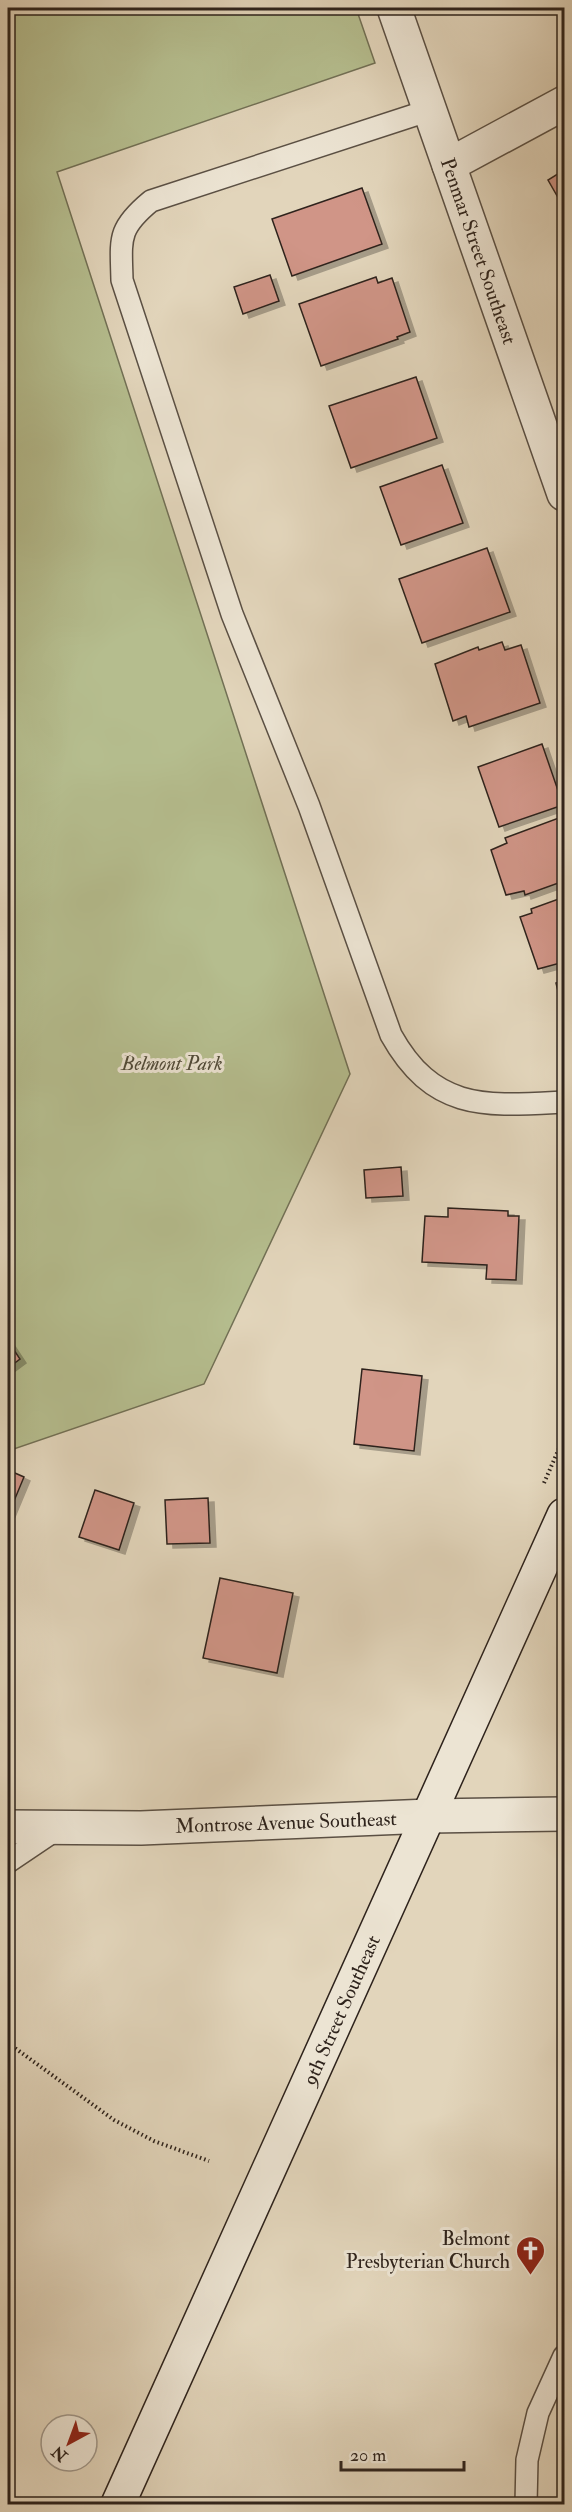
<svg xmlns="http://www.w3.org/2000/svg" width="572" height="2512" font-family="'IM FELL Double Pica',serif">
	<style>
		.green { fill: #b5bd8e; stroke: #727055; stroke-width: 1.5 }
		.building { fill: #d09587; stroke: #2e231c; stroke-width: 1.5; filter: url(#shadow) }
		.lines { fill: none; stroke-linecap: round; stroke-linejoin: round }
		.lane-casing { stroke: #5b5044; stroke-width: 24 }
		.street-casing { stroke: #5b5044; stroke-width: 36 }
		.secondary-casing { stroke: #2e231c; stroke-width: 36 }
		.path { stroke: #2e231c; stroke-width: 4; stroke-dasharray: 1.5 3; stroke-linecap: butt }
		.lane { stroke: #ece4d3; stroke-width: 21 }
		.street { stroke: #ece4d3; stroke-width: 33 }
		.secondary { stroke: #ece4d3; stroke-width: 33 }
		.labels { text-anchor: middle; stroke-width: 6; stroke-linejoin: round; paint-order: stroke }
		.street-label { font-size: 20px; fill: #2e231c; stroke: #ece4d3 }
		.park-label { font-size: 20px; font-style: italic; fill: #504a38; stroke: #ece4d3 }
		.poi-label { font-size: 20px; fill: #2e231c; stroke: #ece4d3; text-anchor: end }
	</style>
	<defs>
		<filter id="shadow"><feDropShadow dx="6" dy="4" stdDeviation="0" flood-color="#0004"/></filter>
	</defs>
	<rect width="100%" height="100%" fill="#e2d5bb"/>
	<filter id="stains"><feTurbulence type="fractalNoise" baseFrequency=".00333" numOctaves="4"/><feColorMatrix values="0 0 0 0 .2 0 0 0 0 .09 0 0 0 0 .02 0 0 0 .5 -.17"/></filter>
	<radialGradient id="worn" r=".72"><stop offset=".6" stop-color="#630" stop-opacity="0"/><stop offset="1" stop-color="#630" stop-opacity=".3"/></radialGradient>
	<!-- green -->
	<path class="green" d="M8,8h348l19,55 -318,109 293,902 -146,310 -196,67z"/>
	<!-- building -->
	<g class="building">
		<path d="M564,170v38l-16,-28z"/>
		<path d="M362,188l20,56 -90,32 -20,-57z"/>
		<path d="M270,275l9,26 -36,13 -9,-27z"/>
		<path d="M376,277l2,6 14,-5 18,54 -13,5 1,2 -77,27 -22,-62z"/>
		<path d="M416,377l21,61 -86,30 -22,-62z"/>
		<path d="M442,465l21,58 -62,22 -21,-58z"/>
		<path d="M487,548l23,64 -88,31 -23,-64z"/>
		<path d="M502,642l3,8 16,-5 19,58 -71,24 -3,-11 -13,5 -18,-57 43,-17 1,3z"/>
		<path d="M542,744l21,61 -64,22 -21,-60z"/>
		<path d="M564,816v65l-39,14 -1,-4 -18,4 -15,-45 16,-7 -2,-5z"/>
		<path d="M564,897v65l-26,7 -18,-52 12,-4 -1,-4z"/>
		<path d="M564,980v36l-8,-33z"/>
		<path d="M401,1167l2,29 -37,2 -2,-28z"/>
		<path d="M448,1208l60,3v5h11l-3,64 -30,-1 1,-14 -65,-3 3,-46 23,1z"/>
		<path d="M8,1341l12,18 -12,9z"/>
		<path d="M362,1369l60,7 -8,75 -60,-7z"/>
		<path d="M8,1470l16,7 -15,36 -1,-1z"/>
		<path d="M95,1490l39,13 -15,47 -40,-13z"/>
		<path d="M208,1498l2,45 -43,1 -2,-44z"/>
		<path d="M220,1578l73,15 -16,80 -74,-15z"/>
	</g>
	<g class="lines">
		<defs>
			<g id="lane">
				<path d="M430,110l-279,91c-34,28 -30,38 -29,79l110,334 77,192 82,229c43,77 95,71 173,67"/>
				<path d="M8,1862l49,-33"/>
				<path d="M526,2504l1,-44 11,-47 26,-57"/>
			</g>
			<g id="street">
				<path d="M394,8l170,486"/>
				<path d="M449,165l115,-62"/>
				<path d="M8,1827l133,1 288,-12 135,-2"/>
			</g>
			<path id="secondary" d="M118,2504l446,-989"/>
		</defs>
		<!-- lane casing -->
		<use href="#lane" class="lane-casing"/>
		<!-- street casing -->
		<use href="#street" class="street-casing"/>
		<!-- secondary casing -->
		<use href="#secondary" class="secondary-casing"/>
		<!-- path -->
		<g class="path">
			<path d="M544,1483l20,-46"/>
			<path d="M8,2043l106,77 40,21 55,20"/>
		</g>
		<!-- lane -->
		<use href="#lane" class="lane"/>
		<!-- street -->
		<use href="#street" class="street"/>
		<!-- secondary -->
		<use href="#secondary" class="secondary"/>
	</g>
	<!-- icons -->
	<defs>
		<symbol id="church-pin" viewBox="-11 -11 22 30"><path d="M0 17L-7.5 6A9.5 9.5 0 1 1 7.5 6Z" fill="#8f2418" stroke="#ece4d3"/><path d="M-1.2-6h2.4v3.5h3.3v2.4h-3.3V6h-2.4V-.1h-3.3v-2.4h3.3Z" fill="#fff"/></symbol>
	</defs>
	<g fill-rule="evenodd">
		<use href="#church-pin" x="514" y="2234" width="33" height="45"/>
	</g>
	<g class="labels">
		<!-- street labels -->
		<g class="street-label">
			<text transform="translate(479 251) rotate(71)" y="7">Penmar Street Southeast</text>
			<text transform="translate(286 1822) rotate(-2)" y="7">Montrose Avenue Southeast</text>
			<text transform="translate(341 2010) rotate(-66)" y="7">9th Street Southeast</text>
		</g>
		<!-- park labels -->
		<g class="park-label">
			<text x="172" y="1070">Belmont Park</text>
		</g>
		<!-- poi labels -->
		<g class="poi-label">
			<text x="510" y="2245">Belmont<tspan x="510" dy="23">Presbyterian Church</tspan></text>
		</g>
	</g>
	<!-- margin -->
	<rect width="572" height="2512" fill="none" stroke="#e2d5bb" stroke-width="30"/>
	<rect x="9" y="9" width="554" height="2494" fill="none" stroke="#2e231c" stroke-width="3"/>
	<rect x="15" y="15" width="542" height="2482" fill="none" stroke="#2e231c" stroke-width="1.5"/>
	<!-- north arrow -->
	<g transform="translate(69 2443) rotate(221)"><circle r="28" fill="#ece4d3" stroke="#a0978a" stroke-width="1.5"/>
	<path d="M0-4.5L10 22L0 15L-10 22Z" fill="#8f2418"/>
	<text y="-9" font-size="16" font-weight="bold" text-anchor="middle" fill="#2e231c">N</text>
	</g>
	<!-- scale -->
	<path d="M341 2461v9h123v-9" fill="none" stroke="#2e231c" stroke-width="3"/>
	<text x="350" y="2461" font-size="18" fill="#2e231c" stroke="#ece4d3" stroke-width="4.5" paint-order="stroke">20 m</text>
	<rect width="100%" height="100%" filter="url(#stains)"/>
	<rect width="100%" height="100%" fill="url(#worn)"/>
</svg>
